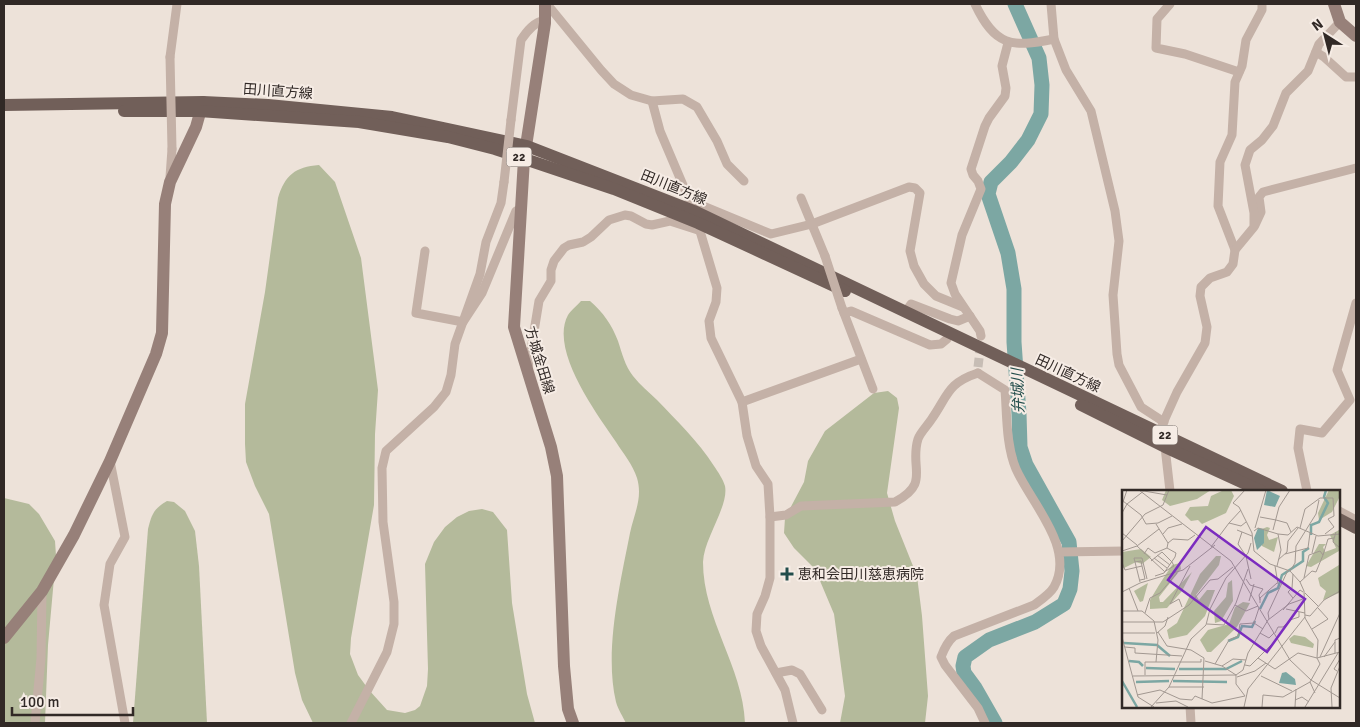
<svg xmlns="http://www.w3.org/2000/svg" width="1360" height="727" font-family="Signika,'Noto Sans JP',sans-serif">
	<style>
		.green { fill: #b4ba9b }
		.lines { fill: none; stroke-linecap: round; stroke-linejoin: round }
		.river { stroke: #7ca7a3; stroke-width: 15 }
		.street-tunnel { stroke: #c7bdb5; stroke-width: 9; stroke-dasharray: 9 4.5; stroke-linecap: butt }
		.street { stroke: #c4b1a7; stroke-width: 9 }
		.secondary { stroke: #978079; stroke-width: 12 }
		.primary { stroke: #715f59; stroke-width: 12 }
		.street-bridge { stroke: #c4b1a7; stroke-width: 9 }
		.poi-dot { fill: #224d4b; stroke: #f6ece5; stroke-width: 2 }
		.labels { text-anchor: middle; stroke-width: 4; stroke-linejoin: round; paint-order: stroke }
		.shield { fill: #f6ece5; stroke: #6c645f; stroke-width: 1 }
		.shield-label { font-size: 12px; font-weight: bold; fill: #312926 }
		.street-label { font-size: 14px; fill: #312926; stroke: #f6ece5 }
		.poi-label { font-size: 14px; fill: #312926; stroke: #f6ece5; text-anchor: start }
		.water-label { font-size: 15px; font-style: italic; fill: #224d4b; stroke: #f6ece5 }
		.inset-river { fill: none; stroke: #7ca7a3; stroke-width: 2.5 }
		.inset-road { fill: none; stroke: #a29891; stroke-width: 1 }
		.view { fill: #7b2cbf; fill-opacity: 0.15; stroke: #7b2cbf; stroke-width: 2.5 }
		.inset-edge { fill: none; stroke: #312926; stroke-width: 2.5 }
	</style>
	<rect width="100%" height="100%" fill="#ede2d9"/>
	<!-- green -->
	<g class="green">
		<path d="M319,165l16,17 26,76 17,132 -3,44 -1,71 -23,133 -1,16 8,21 11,15 18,20 18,3 10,-3 5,-4 7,-20 1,-17 -3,-105 9,-22 11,-15 12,-10 12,-6 13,-2 11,3 14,18 5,73 15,91 8,29h-222l-11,-23 -7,-27 -26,-159 -14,-28 -9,-24 -1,-18v-40l20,-112 13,-94c7,-23 17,-31 41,-33z"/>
		<path d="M581,301h9c13,11 22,24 28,40 4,12 7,25 15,35 7,9 16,16 24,24 20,21 41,41 57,66 4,6 9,13 11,20 4,20 -21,52 -22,76 0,57 40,105 42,161h-119c-3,-6 -8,-14 -10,-21 -12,-50 4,-118 14,-169 4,-19 13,-35 7,-55 -4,-13 -14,-25 -21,-36 -19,-28 -67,-92 -48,-127 3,-5 9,-9 13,-14z"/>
		<path d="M888,391l9,7 2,10 -12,85 8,28 22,55 5,40 6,80 -3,27h-85l5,-27 -11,-82 -19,-45 -21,-21 -10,-15 1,-15 19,-36 4,-21 17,-30 49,-38z"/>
		<path d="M4,498l25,6 10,10 16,27 1,15 -8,89 -3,78h-41z"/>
		<path d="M167,501l7,1 11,9 10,20 4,35 8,157h-74l15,-194c4,-16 6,-20 19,-28z"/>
	</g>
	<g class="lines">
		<!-- river -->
		<path class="river" d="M995,723l-20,-35 -11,-15 -1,-7 2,-9 24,-17 46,-18 29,-18 6,-15 2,-18 -3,-29 -43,-77 -6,-18 -1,-33 -5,-72v-53l-6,-36 -20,-59 3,-12 20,-20 17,-22 13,-26 1,-29 -3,-27 -24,-54"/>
		<!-- street-tunnel -->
		<path class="street-tunnel" d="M978,367l3,-25"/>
		<!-- street -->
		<g class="street">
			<path d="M547,4l54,66 13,14 17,11 21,6 31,-2 14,8 20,34 10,23 17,17"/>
			<path d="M975,4c20,42 36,44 79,35"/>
			<path d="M1051,4l3,35 12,31 25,41 24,100 4,30 -6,54 4,59 2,11 22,42 23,15"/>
			<path d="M1170,4l-13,15 -1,29 29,6 54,18"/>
			<path d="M1316,52l8,5 22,20h10"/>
			<path d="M170,57l7,-53"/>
			<path d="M652,101l8,30 34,80 23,77 -1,14 -7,19 2,17 31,64 5,34 9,30 12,18 2,33v61l-5,18 -8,18 -1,17 5,15 24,44 8,33"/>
			<path d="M511,120l10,-80c6,-9 13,-18 24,-20"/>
			<path d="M170,177l2,-28"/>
			<path d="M801,198l24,58"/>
			<path d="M694,211l9,-5 68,28 41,-10 97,-37 6,1 5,5 -10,58 4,15 10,18 12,12 27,11"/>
			<path d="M1255,225l6,-13 -2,-15 4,-5 93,-24"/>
			<path d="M1235,250l-17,-44 2,-44 12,-27 3,-53 7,-16 4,-26 16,-30v-6"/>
			<path d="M425,251l-9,62 47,9 19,-29 34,-82 5,-3"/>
			<path d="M842,308l31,81"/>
			<path d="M906,311l5,-7 39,15 8,2 12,-5"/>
			<path d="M844,313l7,-2 79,34 11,-1 6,-5"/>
			<path d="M981,336l-1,-5 -25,-37 -4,-11 11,-48 19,-46 -3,-8 -5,-6 -2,-6 14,-43 4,-8 16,-22 1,-8 -4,-22 6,-23"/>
			<path d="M528,368l11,-67 12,-20v-11l3,-9 10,-13 5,-3 14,-3 8,-5 18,-17 16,-5 6,1 15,8 6,1 18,-4 31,10"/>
			<path d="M978,373l27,17c2,26 1,55 11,79 15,34 60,79 38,118 -4,7 -13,13 -20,18l-80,31c-7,6 -10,13 -13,21l4,8 33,43 7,15"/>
			<path d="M742,402l119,-43"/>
			<path d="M110,461l15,76 -15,27 -6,41 21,118"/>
			<path d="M1170,491l-5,-44 -6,-15 18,-40 28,-49 2,-16 -7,-31 1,-9 9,-9 17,-6 6,-8 2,-14 19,-23v-14l-9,-48 5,-15 12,-10 11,-14 13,-33 22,-22 11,-27 21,-22"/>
			<path d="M1307,491l-9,-43 2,-19 22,4 28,-33 -13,-30 19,-67"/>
			<path d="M1339,511l17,9"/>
			<path d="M770,517l16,-2 15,-9 94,-4c36,-19 14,-34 23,-63 2,-6 9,-13 13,-19 17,-24 16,-37 47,-47"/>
			<path d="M1060,552l64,-1"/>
			<path d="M776,673l16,-3 8,4 22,36"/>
			<path d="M1190,706l1,17"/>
			<path d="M35,723l6,-65 1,-66"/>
			<path d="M351,723l36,-71 7,-28v-22l-11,-80 -1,-54 4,-17 48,-44 12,-15 5,-17 4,-31 25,-70 6,-32 15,-39 3,-21"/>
		</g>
		<!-- secondary -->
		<g class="secondary">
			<path d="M545,4v19l-21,136 -10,168 37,120 6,29 7,190 4,43 5,14"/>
			<path d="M1334,4l6,18 16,14"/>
			<path d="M4,638l38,-47 32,-56 36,-74 46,-107 6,-21 3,-129 5,-22 26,-55 7,-25"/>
		</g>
		<!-- primary -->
		<g class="primary">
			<path d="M4,105l199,-3 65,3 124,12 135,29 167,65 588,280"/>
			<path d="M124,111h75l160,11 89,15 47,12 119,40 84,34 147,68"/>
			<path d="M1081,405l84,42 96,44"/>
			<path d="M1339,519l17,9"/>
		</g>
		<!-- street-bridge -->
		<g class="street-bridge">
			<path d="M170,57l2,92"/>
			<path d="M504,182l7,-62"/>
			<path d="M825,256l17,52"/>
		</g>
	</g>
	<!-- markers -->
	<path class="poi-dot" d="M784.5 566.5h5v5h5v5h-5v5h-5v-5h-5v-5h5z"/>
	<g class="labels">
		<!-- shield labels -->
		<g class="shield">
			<rect x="506.5" y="147.5" width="25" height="19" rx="4"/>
			<rect x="1152.5" y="425.5" width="25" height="19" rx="4"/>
		</g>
		<g class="shield-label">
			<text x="519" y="161">22</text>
			<text x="1165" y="439">22</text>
		</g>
		<!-- street labels -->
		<g class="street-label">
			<text transform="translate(278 91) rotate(4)" y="5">田川直方線</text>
			<text transform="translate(674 187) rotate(22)" y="5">田川直方線</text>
			<text transform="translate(540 360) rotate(73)" y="5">方城金田線</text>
			<text transform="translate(1068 373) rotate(25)" y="5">田川直方線</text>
		</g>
		<!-- poi labels -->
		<g class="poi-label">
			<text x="798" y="579">恵和会田川慈恵病院</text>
		</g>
		<!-- water labels -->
		<g class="water-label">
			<text transform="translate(1018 391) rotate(-92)" y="5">弁城川</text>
		</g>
	</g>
	<!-- overview -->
	<g transform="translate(1122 490)">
		<rect width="218" height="218" fill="#ede2d9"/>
		<path d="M44,0h45l-14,9 -27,7 -8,-6zM102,0h7l3,6 -8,17 -24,11 -4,-4 -7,1 -6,-6 5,-8 18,-1 3,-10zM207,0h10v8l-7,14 -13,8 -1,-7zM145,37l3,1 -3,7 2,5 9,-3 -4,15 -12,-6v-17zM217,40v21l-28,16 -5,-1 13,-22h7l-3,3 2,5 11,-4 -6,-13zM19,59l10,8 -9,7 -6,-2 -14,7v-17zM94,66h5l-2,9 -23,30 3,5 8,-10h8l-10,26 -18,19 -18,4 -2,-9 10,-7 23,-49zM58,73l1,6 -22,28 1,5h3l29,-30 -10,19 -15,17 -17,1v-9l9,-15 13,-20zM217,75v28l-16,7 3,-9 -6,-5 -2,-8zM110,90l1,21 -12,20 -6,2 -1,-12 12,-14 2,-14zM26,93l-5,18 -3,1 -6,-11zM121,112l7,1 -13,24 -26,25h-4l-7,-12 8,-10 21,-6 6,-17zM172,145l11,2 9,7 -1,4 -22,-5 -2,-4z" fill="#b4ba9b"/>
		<path d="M145,0l13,6 -5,11 -11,-2zM136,38l6,1v14l-7,7 -3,-12zM164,182l9,7 1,6 -17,-2 3,-10z" fill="#7ca7a3"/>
		<path class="inset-river" d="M189,45v-10l8,-3 9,-19 -4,-6 2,-7M138,119l8,-16 10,-5 4,-13 21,-14v-9l6,-4M106,151l10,-4 4,-11 10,1 3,-6M2,153l33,2 13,11M7,171l10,1 4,4M24,178l29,1M57,179h47l16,-8M0,191l15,26M51,191l54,1M14,192l33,-1"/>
		<path class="inset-road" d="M17,0l92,71 59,99 21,20 29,18M123,0l-12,13 6,4 13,26 2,18 16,13 20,7 10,11 4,9 1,27 13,22 -1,18 23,-6M22,1l23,4M1,11l18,14 5,9 12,-1 14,-7M0,15l5,-15M119,20l-12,13 12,3 5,-4M0,23l5,-9 18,-14M138,27l16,3M154,30l11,3 4,9M34,34l12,19 -1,5M133,38l11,-38M178,38l5,-19 15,-11h13l1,18 -6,3 6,8 -9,7M115,40l15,6M151,40l6,-23 11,-17M132,41l4,-3 20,6 3,16 -4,16M120,42l-4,12 8,12 5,23M214,42l-3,10 7,6M0,43l15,12M41,44l5,-6 14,-4M156,44l10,1 9,-8 21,9 22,-2M0,51l23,-27 18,-9 6,-15M46,53l5,-4 15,1 7,-5M15,56l27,25M89,57l18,-24M0,61l15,-5 22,-17M190,63l4,-17M22,64l4,-6 7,5 12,-5M163,64l23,-6 2,-15M35,65l13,10M201,65l5,-16 6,-1M32,68l13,10M156,70l9,-8 1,-11 10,-13M29,71l11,-9 10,10M0,72l3,8 17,-4 -1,-5 -6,1M153,76l3,18M168,81l5,-8 1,-17 20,-32 3,-14M42,82l10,-6 -2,-4M33,86l9,-3 11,-16 1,-4 -9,-5M124,89l4,6 13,4 -4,6 1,5M18,90l5,-1 -3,-13M18,92l-6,-24h8l5,21M178,92l12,-11 4,1 7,-17 -3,-4 -11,4 -5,23M7,98l9,23M0,102l18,-9 43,-13 32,-25M183,103l13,13M171,108l-5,-6 4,-4 1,-14M127,111l5,-17M138,113v-5l17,-15M113,115l11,6 12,-5M60,117l-3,-8 -9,5 20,-38M164,119l19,4M161,120l17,-20 3,2M0,121h20l12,10 4,19 -2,22M23,123l5,-15 10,-5 17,-20M183,125l5,1 14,-16 16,-9M147,129l-1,-6 20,-43M0,132h41l26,-17 21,-25 8,-1 15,-12M132,133l5,-15M85,134l17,1 12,-22 12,-34M190,139l16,-10 -10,-11M36,142l9,14 24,4 13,8 -2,41M0,143h33M35,143l8,-7 3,-9M138,143l9,5 5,-5M153,143l3,-6h5l7,-7 9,-3v-5M0,147l16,60 16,10M3,157l10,1v5l47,3M213,163v-13l5,-2M198,167l20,-44M202,167l11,-15M136,168l17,11 23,-16 19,5 3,6 -10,18 5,11M83,171l17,5 14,9v9l9,12M93,174l14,-24 9,-4 2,-12 14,-1 9,6M123,175l5,1 26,-26M100,176l11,-7 13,1M215,181l-3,-2 6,-10M23,185v-13h56v-3M11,186l103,-1 7,-5 5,-17 20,-33 21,-16 14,-5M139,186l31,15M115,187l18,-6 11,-8M47,197h35M15,205l23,-5 20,9 12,1 3,-4 17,7 33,-7M173,210l7,-3 7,5M34,213l20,-2 12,6M29,217l18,-20 22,-48 15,-14 4,-16 16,-31 22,-25 3,-10M122,217l4,-18 57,-72M140,217l1,-12 20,2 27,-15M173,217l1,-18M183,217l33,-54M210,217l-1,-19 9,-22"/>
		<path class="view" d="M84,37l99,72 -38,53 -99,-72z"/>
		<rect width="218" height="218" class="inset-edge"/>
	</g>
	<!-- border -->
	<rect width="1360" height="727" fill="none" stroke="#312926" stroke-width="10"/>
	<!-- north arrow -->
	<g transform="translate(1325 35) rotate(324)" stroke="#f6ece5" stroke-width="4" paint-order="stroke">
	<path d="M0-4L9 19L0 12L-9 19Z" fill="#312926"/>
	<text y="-8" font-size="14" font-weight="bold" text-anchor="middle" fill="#312926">N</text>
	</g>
	<!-- scale -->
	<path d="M12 707v8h121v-8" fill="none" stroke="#312926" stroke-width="2.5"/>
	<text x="20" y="707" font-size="15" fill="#312926" stroke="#f6ece5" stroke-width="4" paint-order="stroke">100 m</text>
</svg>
